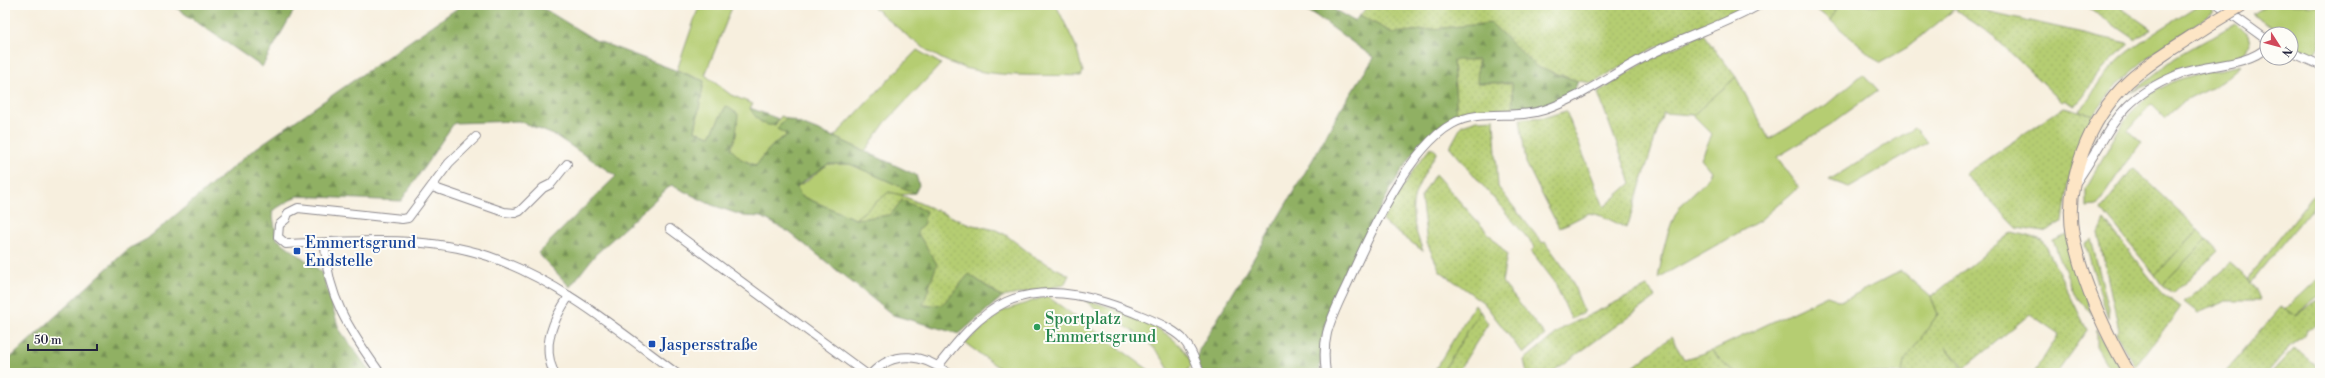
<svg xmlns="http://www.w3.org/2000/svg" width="2325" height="378" font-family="'Libre Bodoni',serif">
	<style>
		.grass { fill: #b5cd72; stroke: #6c7856 }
		.forest { fill: url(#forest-firs); stroke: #596950 }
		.park { fill: url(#park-dots); stroke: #6c7856 }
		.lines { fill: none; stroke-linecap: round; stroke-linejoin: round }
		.street-casing { stroke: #8c888c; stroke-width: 10 }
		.secondary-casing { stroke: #8c888c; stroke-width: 14 }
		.street { stroke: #fff; stroke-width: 8 }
		.secondary { stroke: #fde5c5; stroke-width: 12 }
		.secondary-bridge-casing { stroke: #8c888c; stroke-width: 14; stroke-linecap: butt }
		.secondary-bridge { stroke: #fde5c5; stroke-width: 12 }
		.transit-dot { fill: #1a4fb4; stroke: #fdfcf7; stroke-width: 1.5 }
		.leisure-dot { fill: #2e9e5b; stroke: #fdfcf7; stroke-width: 1.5 }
		.labels { text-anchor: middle; stroke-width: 4; stroke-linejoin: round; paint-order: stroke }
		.transit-label { font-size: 16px; fill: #164399; stroke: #fdfcf7; text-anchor: start }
		.leisure-label { font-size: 16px; fill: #27864d; stroke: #fdfcf7; text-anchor: start }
	</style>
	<defs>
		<pattern id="forest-firs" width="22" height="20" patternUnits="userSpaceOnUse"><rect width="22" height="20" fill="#90b064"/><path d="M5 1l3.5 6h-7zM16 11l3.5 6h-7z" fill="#758f54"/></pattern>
		<pattern id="park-dots" width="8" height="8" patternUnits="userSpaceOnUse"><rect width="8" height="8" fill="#b5cd72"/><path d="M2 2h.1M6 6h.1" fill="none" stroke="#9bb064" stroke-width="1.8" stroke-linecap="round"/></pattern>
	</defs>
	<rect width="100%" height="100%" fill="#fdfcf7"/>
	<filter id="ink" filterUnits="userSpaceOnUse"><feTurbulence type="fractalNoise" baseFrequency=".025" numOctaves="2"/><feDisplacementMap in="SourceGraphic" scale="8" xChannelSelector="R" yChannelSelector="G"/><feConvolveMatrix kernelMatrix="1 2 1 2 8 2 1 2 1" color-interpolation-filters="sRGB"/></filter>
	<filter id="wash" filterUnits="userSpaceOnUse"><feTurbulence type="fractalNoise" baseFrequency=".012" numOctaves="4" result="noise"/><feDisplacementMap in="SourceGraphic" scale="16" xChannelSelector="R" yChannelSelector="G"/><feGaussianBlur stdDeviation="0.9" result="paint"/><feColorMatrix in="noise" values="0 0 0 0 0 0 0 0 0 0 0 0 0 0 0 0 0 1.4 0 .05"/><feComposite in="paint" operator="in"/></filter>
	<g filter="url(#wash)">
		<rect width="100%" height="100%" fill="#f7efde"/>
		<!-- grass -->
		<g class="grass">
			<path d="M707,5h26l-28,70 26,20 22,9 -3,4 25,17 6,-9 5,2 -8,11 9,5 -2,3c-10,3 -23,19 -28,29l-16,-7 -11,-10 6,-14 -10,-29 -16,30 -15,-5 9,-50 -27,-11 21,-61h8z"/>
			<path d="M871,5h185l19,39 8,28 -2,4c-45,-2 -99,4 -139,-17 -27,-14 -48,-35 -71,-54z"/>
			<path d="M1839,5h121l-52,42 -28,16 -50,-43z"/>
			<path d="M2199,5h7l8,7c-47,31 -88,56 -121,103l-14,-5c12,-9 15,-23 25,-34 24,-30 63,-50 95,-71z"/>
			<path d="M2266,5h54v42l-7,10 -22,-10v-13h-16l-3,-7 -20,-13z"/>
			<path d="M2236,23l12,12 2,8 -3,7 -8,8 -62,14 -46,21 44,-35z"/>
			<path d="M917,50l24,14 -56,59 -20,28 -31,-14z"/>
			<path d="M2241,65l-20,17 -39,21 -17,15 -14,-14 -23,26 14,12 -18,23 -27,41 -11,1v-19l38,-68 25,-26 28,-14 20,-6z"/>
			<path d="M1863,74l15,16 -51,37 -50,30 22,30 -40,34 -101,57c5,-24 8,-50 22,-71 11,-15 23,-18 31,-36l-10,-12 11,-25 -19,-19 43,-38 33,62 57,-34z"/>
			<path d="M1914,128l14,14 -79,45 -20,-7z"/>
			<path d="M828,164h22l65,29 -14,2 -12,-3 -34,27 -54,-23 -5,-9 11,-6z"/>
			<path d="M2320,187v11l-69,85 -2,-4 3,-6z"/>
			<path d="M2198,230l9,9 -45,46 -7,-10z"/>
			<path d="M2067,235l25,80 -17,-20 -22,-54z"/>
			<path d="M2091,239l18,70 -1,9 -23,-74z"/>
			<path d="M1901,271l30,26 7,17 -34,48 -2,11h-167l-24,-22 116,-55 15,5z"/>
			<path d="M2320,277v19l-25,19 -9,-6z"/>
			<path d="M1047,296l106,77h-147l-41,-30 38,-32z"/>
			<path d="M1084,300c34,8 95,29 108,64l-6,9h-16c-14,-37 -56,-50 -86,-73z"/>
			<path d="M1475,304l5,7 -38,62h-9z"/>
			<path d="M2096,330l27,43h-11l-16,-27z"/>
		</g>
		<!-- forest -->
		<g class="forest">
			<path d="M172,5h125l-35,62z"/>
			<path d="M462,5h70l14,5 49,30 109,41 -9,50 15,5 16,-30 12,8 -2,21 -5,14 10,10 15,7c7,-10 18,-25 29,-29l1,-3 -9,-5 9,-11 48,19 82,38 3,10 -4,8 -65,-29h-22l-32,23 5,9 54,23 35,-4 12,-15 24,11 -3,14 -6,7 20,32 -14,41h19l27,-31 33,23 -43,37 -66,-19 -104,-83 -27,-15 -18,-1 -32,-11 -41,-20 -76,70 -25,32 -32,-34 78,-77 -60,-40 -37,-15 -65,2 -53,78 -104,-5 -25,15 5,28 45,33 17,57 32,44h-366v-10l123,-114 19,-10 105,-88z"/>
			<path d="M1289,5h37l28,16 6,-6 33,18 98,-10 46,44 41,14 -5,13 -40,15 -20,1 -1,-27h-35l-24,-23 4,55 -22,14 -18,19 -19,28 -35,63 -31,65 -11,38 -1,31h-127l6,-23 114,-191 27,-49 34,-52 -59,-43z"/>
			<path d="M750,108l26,10 2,1 -3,6c-12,2 -20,-7 -25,-17z"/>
		</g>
		<!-- park -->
		<g class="park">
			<path d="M1369,5h379l-98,45 -57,33 -15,-2 -41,-14 -46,-44 -98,10 -33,-18z"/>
			<path d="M1811,5h28l-9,15z"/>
			<path d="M1960,5l167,38 2,2c-13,10 -24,20 -34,33 -7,9 -10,21 -21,27l-9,-5 -3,2 -69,-66 -37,-26z"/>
			<path d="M2085,5h32l34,24 -16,11z"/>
			<path d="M1703,34l33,43 -43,38 -30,-2 -36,115 -25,-12 -13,-3 -30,15 -33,-65 -6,-44 26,-2 20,-6 38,96 27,-24 -33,-90 41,-28z"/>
			<path d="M1453,60h25l-1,23h35l1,27h-28l-28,5z"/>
			<path d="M2064,107l29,8c-20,37 -24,66 -30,106l-19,11 -27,-4 -52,-54z"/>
			<path d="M1494,119l4,68 44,56 3,-1 25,34 14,36 -13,7 -17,-38 -23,-30 4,-4 -85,-100 12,-22 15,-5z"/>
			<path d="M1431,147l6,5c-24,42 -33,51 -14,99l-41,-30 32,-52z"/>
			<path d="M2133,168l65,62 -43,45 -54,-66z"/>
			<path d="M1435,174l72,80 -5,28 43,53 -22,19 -39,-51 -44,-32 -13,-28 -6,-46z"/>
			<path d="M889,192l12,3 67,29 28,6 10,5 30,23 33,17 -5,10 -61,12 -34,-23 -27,31h-19l14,-41 -20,-32 6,-7 3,-14 -24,-11 -12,15 -35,4z"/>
			<path d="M2104,220l58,73 19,14 -46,60 -19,-33 3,-4 -21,-97z"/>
			<path d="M2012,232l31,8 44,90 -31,43h-22l25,-39 -29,-20 -66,54 -18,-21 20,26h-64l2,-11 34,-48 -7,-17z"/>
			<path d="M2207,239l11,12 -45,43 -11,-9z"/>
			<path d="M2231,263c13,11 24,21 29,38h-34l-28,12 -14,-11z"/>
			<path d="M1647,287l9,10 -105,76h-24l-3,-13 39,-32z"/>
			<path d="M2320,300v23l-14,8 -2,5 -12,8 -25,29h-43l57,-66 14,8z"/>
			<path d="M1480,311l8,13 -31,49h-15z"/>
			<path d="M1671,337l13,22 27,-8 24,22h-109z"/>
			<path d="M2294,348l26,21v4h-49z"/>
		</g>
	</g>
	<g filter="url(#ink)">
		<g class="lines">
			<defs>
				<g id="street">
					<path d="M2219,5l48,35"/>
					<path d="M2291,52l29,13"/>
					<path d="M476,137l-27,26 -41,55 -6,1 -104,-11 -10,5 -2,6 -7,6 -1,12 8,7c66,-3 139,-9 202,12 70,24 129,73 188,117"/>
					<path d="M2077,181c35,-50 37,-80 100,-106 26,-11 70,-8 90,-28"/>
					<path d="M432,187l72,25 11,1 5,-2 23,-23 8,-4 16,-20"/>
					<path d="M670,229l195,144"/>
					<path d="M325,243c1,53 25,88 55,130"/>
					<path d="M938,366c19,-24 40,-51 68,-64 44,-20 95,-3 136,14 14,6 29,12 40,22 9,10 14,23 18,35"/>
					<path d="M554,373c-13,-28 -1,-53 15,-77"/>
					<path d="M872,373c23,-24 52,-18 76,0"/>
					<path d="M1326,373c-2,-14 -2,-27 1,-40 5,-19 15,-37 23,-55 20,-45 59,-130 102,-154 28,-16 62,-4 92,-14 39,-13 70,-38 107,-56 35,-18 74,-29 108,-49"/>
				</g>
				<path id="secondary" d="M2129,373c-25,-43 -46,-88 -56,-137 -10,-53 17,-118 55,-154 25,-23 56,-40 84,-59"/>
			</defs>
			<!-- street casing -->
			<use href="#street" class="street-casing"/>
			<!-- secondary casing -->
			<use href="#secondary" class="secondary-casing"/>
			<!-- street -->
			<use href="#street" class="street"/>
			<!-- secondary -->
			<use href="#secondary" class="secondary"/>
			<defs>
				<path id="secondary-bridge" d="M2212,23l30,-18"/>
			</defs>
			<!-- secondary-bridge casing -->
			<use href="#secondary-bridge" class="secondary-bridge-casing"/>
			<!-- secondary-bridge -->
			<use href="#secondary-bridge" class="secondary-bridge"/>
		</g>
	</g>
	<!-- markers -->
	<g class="transit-dot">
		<rect x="293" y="247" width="8" height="8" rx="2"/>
		<rect x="648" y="340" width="8" height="8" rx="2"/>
	</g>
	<circle class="leisure-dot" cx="1037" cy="327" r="4"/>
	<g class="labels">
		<!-- transit labels -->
		<g class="transit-label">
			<text x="305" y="248">Emmertsgrund<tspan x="305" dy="18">Endstelle</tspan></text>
			<text x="660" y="350">Jaspersstraße</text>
		</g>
		<!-- leisure labels -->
		<g class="leisure-label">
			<text x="1045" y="324">Sportplatz<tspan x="1045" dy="18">Emmertsgrund</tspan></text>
		</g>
	</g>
	<!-- margin -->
	<rect width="2325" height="378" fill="none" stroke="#fdfcf7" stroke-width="20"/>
	<!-- north arrow -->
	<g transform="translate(2279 46) rotate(126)"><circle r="19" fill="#fdfcf7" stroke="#a5a5ac"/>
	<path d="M0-3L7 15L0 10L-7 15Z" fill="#d1495b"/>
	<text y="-6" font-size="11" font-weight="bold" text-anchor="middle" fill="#22223b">N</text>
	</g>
	<!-- scale -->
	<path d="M28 344v6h69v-6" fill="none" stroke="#22223b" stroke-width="2"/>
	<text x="34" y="344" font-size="12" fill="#22223b" stroke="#fdfcf7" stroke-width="3" paint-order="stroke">50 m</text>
</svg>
